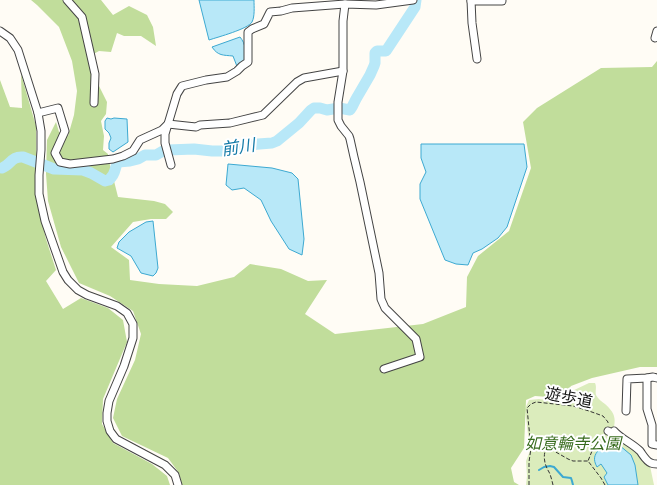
<svg xmlns="http://www.w3.org/2000/svg" width="657" height="485" font-family="Spectral,'Noto Sans JP',serif">
	<style>
		.green { fill: #dbecbc }
		.forest { fill: #c1dd9b }
		.water { fill: #b8e8f8; stroke: #3da9d1 }
		.lines { fill: none; stroke-linecap: round; stroke-linejoin: round }
		.stream { stroke: #3da9d1; stroke-width: 2 }
		.river { stroke: #b8e8f8; stroke-width: 11 }
		.minor-casing { stroke: #444; stroke-width: 9 }
		.path { stroke: #333; stroke-width: 1; stroke-dasharray: 4 2; stroke-linecap: butt }
		.minor { stroke: #fff; stroke-width: 7 }
		.labels { text-anchor: middle; stroke-width: 4; stroke-linejoin: round; paint-order: stroke }
		.street-label { font-size: 16px; fill: #111; stroke: #fff }
		.park-label { font-size: 16px; font-style: italic; fill: #386c1e; stroke: #fff }
		.water-label { font-size: 17px; font-style: italic; fill: #157ba8; stroke: #fff }
	</style>
	<rect width="100%" height="100%" fill="#fffcf5"/>
	<!-- green -->
	<path class="green" d="M589,383h6c2,4 0,8 1,12 2,4 6,7 9,9 11,10 11,15 8,28l25,16 12,18 4,19h-128l1,-9 -1,-15 4,-10 -5,-42 4,-9 10,-1 23,3 8,-10z"/>
	<!-- forest -->
	<g class="forest">
		<path d="M31,0h70l12,15 16,-9 18,9 6,12 3,19 -15,-10h-17l-7,-3 -6,19 -12,-1 -11,6 11,29 8,16 -1,12 -5,7 3,15 -1,14 5,4 2,11 8,32 36,4 11,3 8,8 -7,7h-15l-18,3 -22,25 18,13 1,20 29,4 38,2 37,-9 16,-13 31,5 27,12 19,-1 -22,34 30,20 88,-10 43,-17 1,-30 11,-21 31,-25 22,-63 -8,-46 14,-14 64,-40 51,-1 5,-6v306h-17l-48,11 -21,8 -9,12 -27,-2 -9,4 -2,48 -13,20 3,14 5,3h-337l-3,-12 -11,-15 -46,-22 -9,-18 4,-19 18,-39 6,-26 -8,-23 -23,-15 -31,-13 -18,-36 -13,-46 -2,-27 1,-34 9,-18 3,10 9,4 6,-21 3,-24 -5,-30 -13,-34 -22,-22z"/>
		<path d="M21,74l15,52 1,77 9,36 10,31 -10,11 17,28 18,-11 27,10 15,12 4,22 -24,57 -1,25 11,19 39,21 15,12 3,9h-170v-405l10,27 12,1z"/>
	</g>
	<!-- water -->
	<g class="water">
		<path d="M199,0h55c0,7 1,16 -2,22 -4,7 -34,15 -43,18z"/>
		<path d="M240,37c6,7 6,16 7,25l-9,7 -5,-13c-10,-1 -15,0 -21,-9z"/>
		<path d="M107,118l4,1 3,-1 13,1 1,23 -15,10 -4,-3v-6l2,-5 -2,-5 -4,-4v-8z"/>
		<path d="M421,144h103l3,23 -20,60 -9,11 -16,11 -9,4 -5,12 -12,-1 -11,-4 -25,-61v-15l6,-12 -5,-14z"/>
		<path d="M228,164l44,4 20,5 6,6 6,60 -2,16 -13,-6 -18,-28 -10,-21 -17,-12 -12,2 -6,-5z"/>
		<path d="M153,221l5,47 -2,5 -3,3 -12,-3 -10,-17 -14,-8 2,-6 10,-10 17,-10z"/>
		<path d="M609,435l10,10 12,10 4,10 3,20h-30l-4,-8 3,-4 -6,-9 -4,3c-9,-16 9,-18 12,-32z"/>
	</g>
	<g class="lines">
		<!-- stream -->
		<path class="stream" d="M539,470l5,-3 6,-1 4,1 9,10 8,1 1,3 1,4"/>
		<!-- river -->
		<path class="river" d="M2,168c9,-3 9,-12 21,-11l31,12 29,1 8,3 14,8 4,-1c3,-3 5,-5 6,-10 1,-3 1,-5 3,-8l12,-1 8,-2 7,-4h11l7,-4 5,-1 26,-1 18,2h12l13,-4 9,-2 26,-2 5,-2 22,-18 12,-13 3,-2h6l7,2 12,-2 11,2 2,-3 4,-8 14,-24 4,-9 1,-3v-10l2,-2h9l29,-44 1,-7"/>
		<defs>
			<g id="minor">
				<path d="M67,0l15,17 13,57 -1,29"/>
				<path d="M471,0l1,23 5,36"/>
				<path d="M471,1h31"/>
				<path d="M0,31l10,7 8,12 20,63 3,18v19l-2,25v19l6,27 18,51 5,8 10,10 9,5 30,11 10,7 6,11v14l-9,28 -15,35 -2,12v8l3,10 6,8 49,26 10,10 3,10"/>
				<path d="M655,38l2,-7"/>
				<path d="M38,113l20,-5 7,23 -10,22 5,9 10,2 43,-5 10,-3 10,-5 7,-11 22,-10 6,-6 28,3 4,-2 30,-2 33,-8 34,-33 7,-4 39,-7"/>
				<path d="M171,165l-6,-22v-9l12,-40 5,-8 24,-6 21,-3 10,-6 5,-5 6,-4v-30l4,-3 12,-5 6,-12 11,-1 11,-3 53,-4"/>
				<path d="M384,369l36,-12 -4,-18 -31,-31 -4,-9 -2,-26 -19,-91 -6,-25 -4,-18 -1,-3 -8,-10 -3,-6v-18l5,-31v-50l2,-17 31,1 37,-5"/>
				<path d="M647,378v31l5,16v19l5,1"/>
				<path d="M626,411l1,-32 20,-1 6,-1 4,1"/>
				<path d="M608,431l4,2 2,-2c7,8 18,12 26,20 3,4 6,10 11,12 2,1 4,1 6,1"/>
			</g>
		</defs>
		<!-- minor casing -->
		<use href="#minor" class="minor-casing"/>
		<!-- path -->
		<g class="path">
			<path d="M529,485v-23l2,-14 -4,-40 4,-4 5,-2 37,4 16,5 14,5 5,6v2"/>
			<path d="M553,485c-1,-4 -2,-9 -4,-13 -5,-8 -7,-18 -1,-27h3l3,6 14,8 5,2h15"/>
			<path d="M605,485l-4,-7 -13,-17 4,-10 12,-11 1,-3"/>
		</g>
		<!-- minor -->
		<use href="#minor" class="minor"/>
	</g>
	<g class="labels">
		<!-- street labels -->
		<g class="street-label">
			<text transform="translate(569 397) rotate(11)" y="6">遊歩道</text>
		</g>
		<!-- park labels -->
		<g class="park-label">
			<text x="573" y="449">如意輪寺公園</text>
		</g>
		<!-- water labels -->
		<g class="water-label">
			<text transform="translate(238 147) rotate(-9)" y="6">前川</text>
		</g>
	</g>
</svg>
